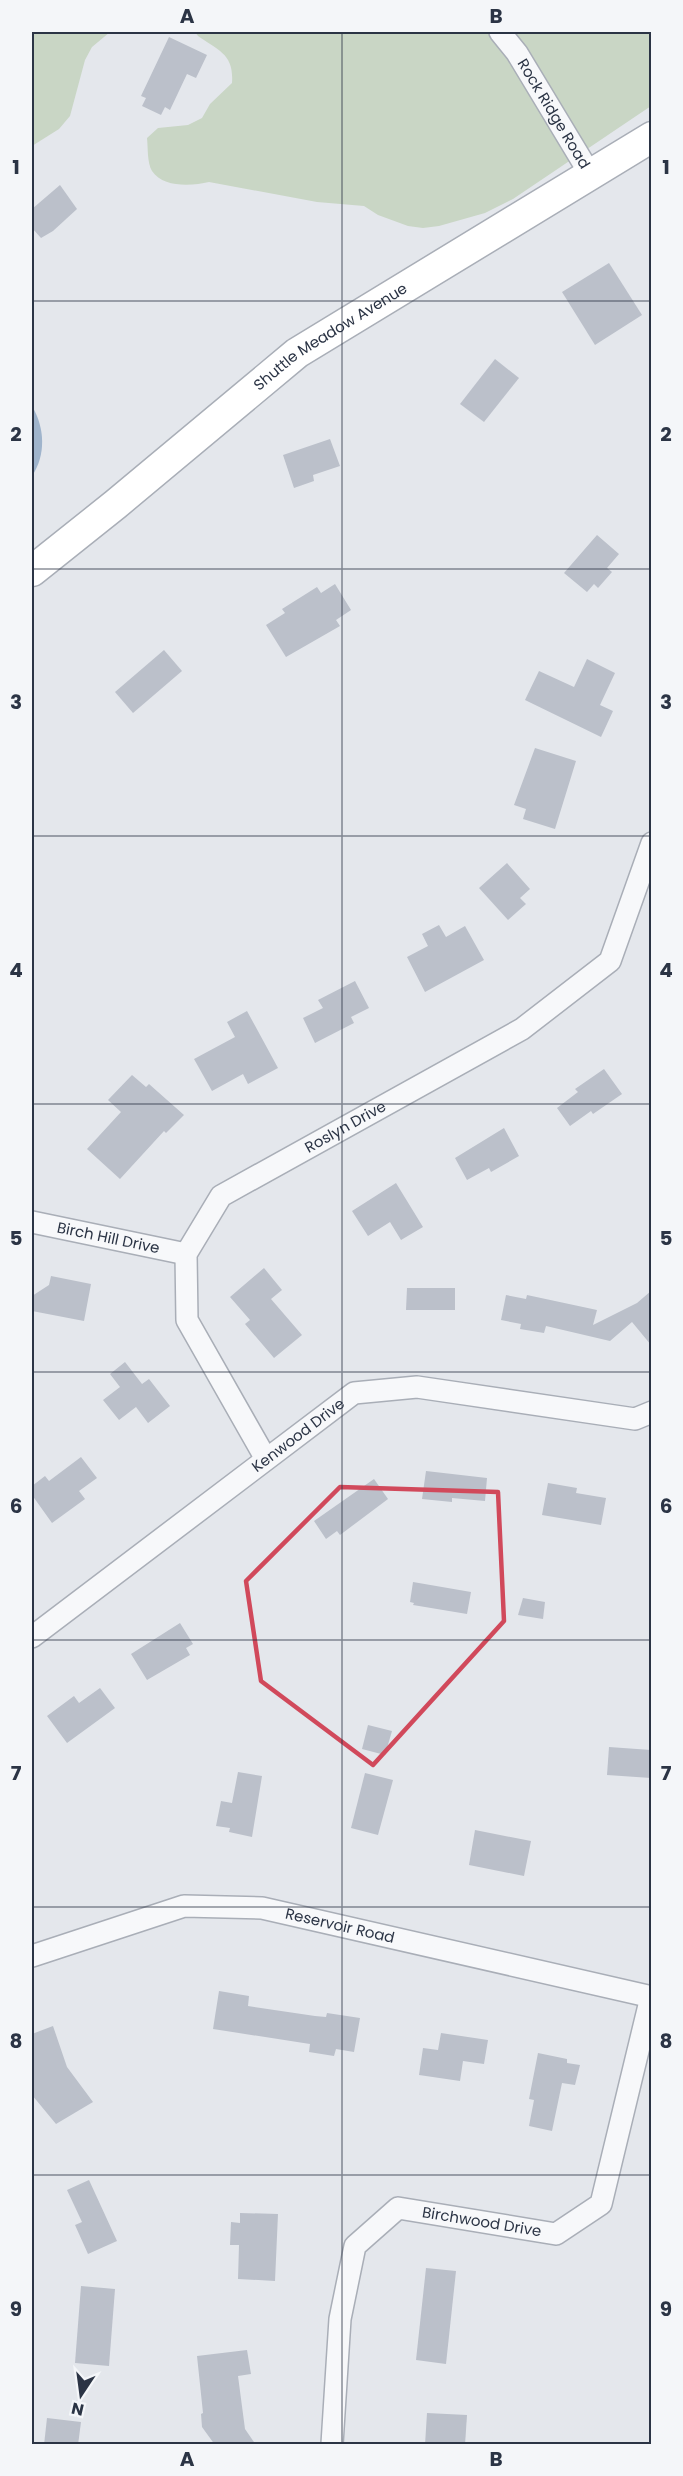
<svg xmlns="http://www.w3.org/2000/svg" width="683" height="2476" font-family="Poppins,sans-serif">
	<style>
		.green { fill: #c9d6c5 }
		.water { fill: #9fb4cc }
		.building { fill: #bbc0ca }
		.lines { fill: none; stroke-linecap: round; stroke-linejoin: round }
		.street-casing { stroke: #a9aeb7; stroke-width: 24 }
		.secondary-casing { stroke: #a9aeb7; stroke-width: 33 }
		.street { stroke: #f7f8fa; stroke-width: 21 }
		.secondary { stroke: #fff; stroke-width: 30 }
		.marked { fill: none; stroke: #d1495b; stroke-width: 4.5; stroke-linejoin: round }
		.grid { fill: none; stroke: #2b3445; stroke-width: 1.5; stroke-opacity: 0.55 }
		.labels { text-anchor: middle; stroke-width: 6; stroke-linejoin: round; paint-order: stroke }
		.street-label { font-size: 15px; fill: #2b3445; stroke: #f4f6f9 }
		.neatline { fill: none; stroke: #2b3445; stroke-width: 2 }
		.grid-label { font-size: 20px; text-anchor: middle; font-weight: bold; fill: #2b3445 }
	</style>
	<rect width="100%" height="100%" fill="#e4e7ec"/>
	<!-- green -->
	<g class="green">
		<path d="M32,32h78l-18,15 -7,13 -15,56 -11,13 -27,17z"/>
		<path d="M195,32h456v74l-138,93 -28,14 -46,13 -16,2 -15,-2 -30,-11 -14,-9 -47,-4 -108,-20c-17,4 -46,6 -57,-11 -5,-8 -4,-24 -5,-33l11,-10 30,-3 14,-7 8,-14 22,-21c2,-29 -13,-32 -34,-47z"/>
	</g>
	<!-- water -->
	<path class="water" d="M32,406c13,22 14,49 0,70z"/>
	<!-- building -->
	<g class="building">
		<path d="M169,37l38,18 -11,23 -9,-4 -17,36 -5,-3 -4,8 -19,-9 4,-8 -5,-2z"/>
		<path d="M60,185l17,24 -24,22 -12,7 -9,-10v-19z"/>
		<path d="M609,263l33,52 -47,30 -33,-53z"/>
		<path d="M495,359l24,19 -35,44 -24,-18z"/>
		<path d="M330,439l10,27 -27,9 1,6 -20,7 -11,-33z"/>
		<path d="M597,535l22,19 -12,14 5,4 -14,16 -4,-4 -7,8 -23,-19z"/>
		<path d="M335,584l16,26 -15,10 4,6 -54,31 -20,-32 19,-12 -3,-4 35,-22 4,6z"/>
		<path d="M164,650l18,21 -49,42 -18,-21z"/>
		<path d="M587,659l28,14 -15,32 13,6 -12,26 -76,-37 14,-29 35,16z"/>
		<path d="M535,748l41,13 -21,68 -32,-10 3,-10 -12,-4z"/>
		<path d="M507,863l23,26 -10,9 6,6 -18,16 -29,-32z"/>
		<path d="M439,925l7,12 19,-11 19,34 -59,32 -18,-35 21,-11 -6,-12z"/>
		<path d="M355,981l14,27 -18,9 3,6 -39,20 -12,-25 20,-10 -5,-8z"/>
		<path d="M247,1011l31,57 -30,16 -5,-10 -31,17 -18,-32 41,-22 -8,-15z"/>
		<path d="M604,1069l18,25 -29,20 -2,-3 -21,15 -13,-18 21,-16 -3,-3z"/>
		<path d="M132,1075l14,12 3,-3 35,31 -18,18 -2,-2 -44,48 -33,-30 34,-37 -13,-12z"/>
		<path d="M504,1128l15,28 -28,16 -2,-4 -22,12 -12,-22z"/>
		<path d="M396,1183l27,44 -22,13 -11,-18 -22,14 -16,-25z"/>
		<path d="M264,1268l18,22 -11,9 31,36 -28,23 -29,-34 5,-4 -20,-23z"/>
		<path d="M51,1276l40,8 -7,37 -52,-10v-15l17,-11z"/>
		<path d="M407,1288h48v22h-49z"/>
		<path d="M651,1291v54l-19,-23 -22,19 -64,-15 -2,7 -24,-4 1,-5 -20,-4 5,-25 20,4 1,-4 70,15 -4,15 44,-22z"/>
		<path d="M125,1362l17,22 7,-5 21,27 -22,17 -12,-16 -17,13 -16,-20 17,-13 -10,-13z"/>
		<path d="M81,1457l16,21 -18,13 6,8 -33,24 -20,-28v-9l13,-10 4,5z"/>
		<path d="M426,1471l61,7 -2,23 -33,-3v4l-30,-3z"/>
		<path d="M374,1479l14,20 -48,36 -3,-4 -11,8 -12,-18z"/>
		<path d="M548,1483l29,5 -1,5 30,5 -5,27 -59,-10z"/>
		<path d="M413,1582l58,10 -4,22 -54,-9 1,-2 -4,-1z"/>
		<path d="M523,1598l22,4 -2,17 -25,-4z"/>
		<path d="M180,1623l13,21 -7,4 4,7 -43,25 -16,-26z"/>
		<path d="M100,1688l15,20 -48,35 -20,-27 27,-20 5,7z"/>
		<path d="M368,1725l24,6 -7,24 -23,-6z"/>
		<path d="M609,1747l42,3v28l-44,-3z"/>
		<path d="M238,1772l24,4 -10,61 -23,-5 1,-4 -14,-2 5,-25 11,2z"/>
		<path d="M365,1773l28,7 -15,55 -27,-7z"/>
		<path d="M475,1830l56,11 -7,35 -55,-11z"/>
		<path d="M219,1991l30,5 -1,10 67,10 11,1 1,-4 33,5 -6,34 -18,-3 -2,7 -25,-4 1,-8 -97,-15z"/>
		<path d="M53,2026l14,41 26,35 -37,22 -24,-29v-61z"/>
		<path d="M441,2033l47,7 -4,24 -21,-3 -3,20 -41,-6 4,-27 15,2z"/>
		<path d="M538,2053l29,6v4l13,2 -5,20 -13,-2 -10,48 -23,-5 5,-26 -5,-1z"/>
		<path d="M89,2180l28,61 -29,13 -13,-29 7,-3 -15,-32z"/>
		<path d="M240,2213l38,1 -3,67 -37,-2 1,-34h-9l1,-23 9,1z"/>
		<path d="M426,2268l30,3 -10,93 -30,-4z"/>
		<path d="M81,2286l34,3 -6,77 -34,-3z"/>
		<path d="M247,2350l4,24 -13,2 7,53 11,16h-41l-13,-18 -1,-13 2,-1 -6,-57z"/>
		<path d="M427,2413l40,2 -2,30h-40z"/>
		<path d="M47,2418l34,4 -3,23h-34z"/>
	</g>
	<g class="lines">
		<defs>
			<g id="street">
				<path id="s1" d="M500,32l17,21 73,121"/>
				<path id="s2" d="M32,1222l154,32"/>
				<path id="s3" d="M266,1459l-79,-139 -1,-66 35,-58 301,-167 88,-68 42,-118"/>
				<path id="s4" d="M32,1637l322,-244 63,-6 218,32 17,-7"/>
				<path id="s5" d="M32,1956l152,-50 78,2 390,89"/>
				<path id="s6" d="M332,2444l8,-125 15,-73 43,-38 158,26 45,-30 50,-207"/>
			</g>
			<g id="secondary">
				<path id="s7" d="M32,571l84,-67 181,-151 355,-216"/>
			</g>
		</defs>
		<!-- street casing -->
		<use href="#street" class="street-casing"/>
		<!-- secondary casing -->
		<use href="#secondary" class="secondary-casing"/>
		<!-- street -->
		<use href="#street" class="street"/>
		<!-- secondary -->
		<use href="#secondary" class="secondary"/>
	</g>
	<!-- marked area -->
	<path class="marked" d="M340,1487l158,5 6,129 -131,144 -112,-84 -15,-100z"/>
	<!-- grid -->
	<path class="grid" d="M342,32v2412M32,301h620M32,569h620M32,836h620M32,1104h620M32,1372h620M32,1640h620M32,1907h620M32,2175h620"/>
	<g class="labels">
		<!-- street labels -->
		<g class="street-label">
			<text dy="5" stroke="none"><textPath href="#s1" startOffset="98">Rock Ridge Road</textPath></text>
			<text dy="5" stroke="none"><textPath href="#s7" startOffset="380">Shuttle Meadow Avenue</textPath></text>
			<text dy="5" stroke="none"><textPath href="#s3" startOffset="436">Roslyn Drive</textPath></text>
			<text dy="5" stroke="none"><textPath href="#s2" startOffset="78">Birch Hill Drive</textPath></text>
			<text dy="5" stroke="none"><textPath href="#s4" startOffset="334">Kenwood Drive</textPath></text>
			<text dy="5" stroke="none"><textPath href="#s5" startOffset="318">Reservoir Road</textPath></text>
			<text dy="5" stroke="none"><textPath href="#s6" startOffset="342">Birchwood Drive</textPath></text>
		</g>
	</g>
	<!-- border -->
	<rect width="683" height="2476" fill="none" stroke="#f4f6f9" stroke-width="66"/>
	<!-- north arrow -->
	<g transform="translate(81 2395) rotate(193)" stroke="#f4f6f9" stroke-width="4.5" paint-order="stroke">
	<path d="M0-4.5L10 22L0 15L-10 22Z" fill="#2b3445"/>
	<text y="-9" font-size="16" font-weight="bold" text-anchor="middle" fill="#2b3445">N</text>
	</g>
	<rect x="33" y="33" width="617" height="2410" class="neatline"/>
	<g class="grid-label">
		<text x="187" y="23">A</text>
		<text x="496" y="23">B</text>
		<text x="16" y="174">1</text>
		<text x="666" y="174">1</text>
		<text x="16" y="441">2</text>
		<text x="666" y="441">2</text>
		<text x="16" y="709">3</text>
		<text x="666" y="709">3</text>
		<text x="16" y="977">4</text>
		<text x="666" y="977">4</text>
		<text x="16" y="1245">5</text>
		<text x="666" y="1245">5</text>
		<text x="16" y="1513">6</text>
		<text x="666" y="1513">6</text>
		<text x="16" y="1780">7</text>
		<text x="666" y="1780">7</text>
		<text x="16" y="2048">8</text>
		<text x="666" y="2048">8</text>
		<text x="16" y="2316">9</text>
		<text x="666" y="2316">9</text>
		<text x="187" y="2466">A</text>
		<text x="496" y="2466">B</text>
	</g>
</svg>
